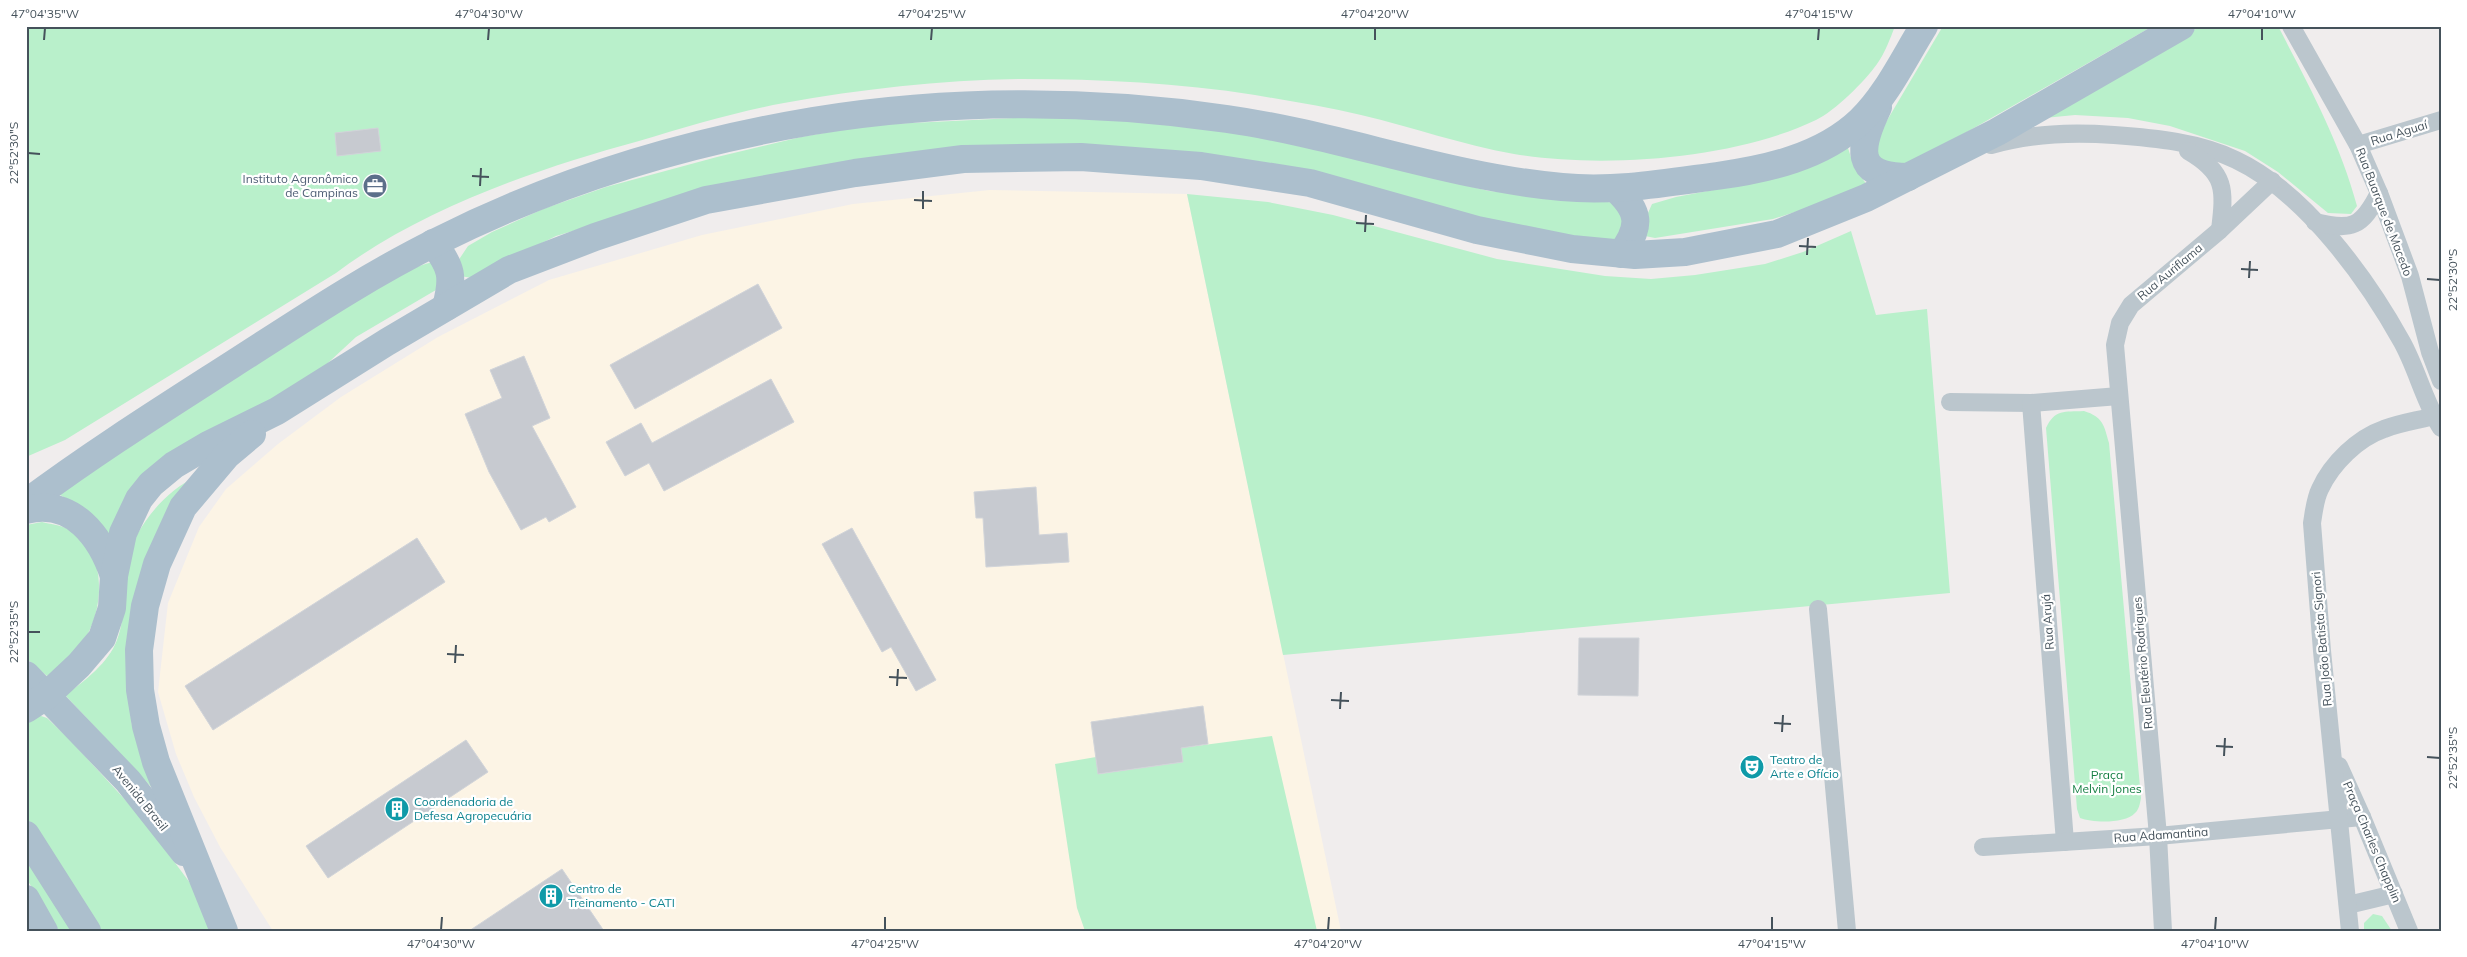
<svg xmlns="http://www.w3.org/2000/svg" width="2467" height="957" font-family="Mulish,sans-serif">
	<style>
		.commercial { fill: #fcf4e5 }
		.green { fill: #b9f0cb }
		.building { fill: #c7cad0; stroke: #d1d4d9 }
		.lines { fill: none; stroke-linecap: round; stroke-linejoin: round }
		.street { stroke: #bbc6cd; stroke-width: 18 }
		.primary { stroke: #acbfcd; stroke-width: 28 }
		.ticks { fill: none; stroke: #45525b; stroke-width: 2 }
		.labels { text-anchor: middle; stroke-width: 4.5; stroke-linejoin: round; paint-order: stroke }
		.street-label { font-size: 12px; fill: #45525b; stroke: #fff }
		.service-label { font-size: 12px; fill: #4e5e75; stroke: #fff; text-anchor: end }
		.culture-label { font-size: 12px; fill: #0d838f; stroke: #fff; text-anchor: start }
		.park-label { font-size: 12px; fill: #147e42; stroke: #fff }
		.neatline { fill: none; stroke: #45525b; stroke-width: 2 }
		.ticks-label { font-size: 12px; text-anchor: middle; fill: #45525b }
	</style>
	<rect width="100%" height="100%" fill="#f0eded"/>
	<!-- commercial -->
	<path class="commercial" d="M990,190l197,4 154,737h-1068l-53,-84 -26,-50 -18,-43 -18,-62 10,-89 31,-76 27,-38 52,-45 63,-47 97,-60 111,-57 153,-45 151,-31z"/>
	<!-- green -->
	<g class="green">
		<path d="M26,26h1869c-5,13 -10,27 -18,38 -12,17 -42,47 -61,56 -81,39 -213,49 -302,34 -52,-9 -101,-27 -153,-39 -34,-8 -71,-14 -106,-20 -76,-12 -154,-16 -232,-16 -80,1 -161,10 -239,24 -49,9 -98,24 -145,38 -103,28 -218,68 -303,132l-271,167 -39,17z"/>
		<path d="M1943,26h210l-237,135 -15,6 -18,-2 -8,-11 1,-15z"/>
		<path d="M2201,26h77c30,58 62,116 79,180l-6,8 -23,-1 -50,-41 -33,-21 -75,-25 -42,-8 -53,-3 -41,4z"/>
		<path d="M1091,117l161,17 237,57 129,12 7,18 -9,20 -37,-2 -491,-91 -478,72 -54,16 -84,42 -12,-2 -2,-15 10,-15 24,-14 51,-23 63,-22 111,-30 84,-20 69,-12 144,-7z"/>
		<path d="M1838,147l10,1 6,19 13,18 -38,16 -56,18 -118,19 -10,-2 3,-23 4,-9 24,-7 79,-15z"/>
		<path d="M1187,194l81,8 65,13 164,44 108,17 46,3 44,-4 70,-11 38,-12 48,-21 25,84 51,-6 23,284 -667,62z"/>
		<path d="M433,262l8,25 -85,50 -40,37 -73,47 -130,115 -7,-1 -26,-29 -20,-11 -1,-4c91,-55 178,-116 268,-172 31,-19 70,-49 106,-57z"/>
		<path d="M2084,411c19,6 20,14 25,32l32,355c-1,5 -2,12 -6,15 -10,11 -42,10 -55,5l-3,-9 -31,-381c9,-19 18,-16 38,-17z"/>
		<path d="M196,477l-67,225 3,24 25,67 -92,-98c19,-13 44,-33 52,-55 10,-25 4,-51 9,-76 6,-33 39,-74 70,-87z"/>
		<path d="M42,522c8,2 18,3 26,7 15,8 25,24 29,39 9,43 -12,87 -50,108l-21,-18v-133z"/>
		<path d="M35,714l12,4 24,23 70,76 52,70 19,44h-115l-71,-114v-98z"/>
		<path d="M1272,736l45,195h-232l-8,-23 -22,-144 41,-7 3,17 84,-12 -2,-14z"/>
		<path d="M26,855l48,76h-15l-33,-53z"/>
		<path d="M2373,914l9,2 10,15h-28v-8z"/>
	</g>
	<!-- building -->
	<g class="building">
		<path d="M378,128l3,23 -44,5 -2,-23z"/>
		<path d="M758,284l24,44 -147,81 -25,-44z"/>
		<path d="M524,356l26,62 -18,8 44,81 -27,15 -3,-5 -25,13 -32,-58 -24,-58 37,-16 -12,-28z"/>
		<path d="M771,379l23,43 -130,69 -15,-28 -24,13 -19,-34 35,-19 11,20z"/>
		<path d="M1036,487l3,48 28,-2 2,29 -83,5 -3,-49h-7l-2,-26z"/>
		<path d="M852,528l84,152 -20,11 -25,-44 -9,5 -60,-108z"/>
		<path d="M417,538l28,44 -232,148 -28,-44z"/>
		<path d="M1579,638h60l-1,58 -60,-1z"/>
		<path d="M1203,706l5,38 -27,4 2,14 -85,12 -7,-52z"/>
		<path d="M466,740l22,32 -160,106 -22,-32z"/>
		<path d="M562,869l42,62h-135z"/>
	</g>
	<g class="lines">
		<!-- street -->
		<g class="street">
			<path d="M2291,26l67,119 21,48 31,83 20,76 11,29"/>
			<path d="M1991,145c41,-12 81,-13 123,-10 41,3 85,7 122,25 68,32 130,117 166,182 15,27 22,59 39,86"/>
			<path d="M2358,145l83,-25"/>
			<path d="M2188,151c38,22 37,38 32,79"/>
			<path d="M2315,222c37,9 47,5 64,-29"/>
			<path d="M1950,402l81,1 88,-7"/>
			<path d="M2031,403l34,439"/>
			<path d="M1818,609l29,322"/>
			<path d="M2339,766l23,51 47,114"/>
			<path d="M1983,847l175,-11 204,-19"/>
			<path d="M2348,905l46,-11"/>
			<path d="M2163,931l-5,-95 -43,-491 5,-22 11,-18 89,-75 52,-49"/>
			<path d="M2350,931l-28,-280 -10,-128c2,-12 3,-24 8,-34 12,-26 38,-51 64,-60 18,-7 38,-9 57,-15"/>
		</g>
		<!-- primary -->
		<g class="primary">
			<path d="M1878,107c-19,40 -26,70 30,70"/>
			<path d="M1615,188c25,23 27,38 6,66"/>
			<path d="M433,243c19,24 21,34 13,64"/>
			<path d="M26,503c67,-50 137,-94 207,-139 67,-43 134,-88 205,-123 117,-59 245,-98 375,-120 135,-22 278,-22 414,-2 113,16 221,58 335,68 53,5 103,-4 155,-11 50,-7 105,-19 143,-55 27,-26 44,-63 64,-95"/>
			<path d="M26,510c47,-12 75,27 88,66"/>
			<path d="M26,675l102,106 56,71"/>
			<path d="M26,709l20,-13 33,-31 23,-27 10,-30 2,-32 9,-43 16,-34 12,-15 23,-19 34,-20 69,-34 110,-69 122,-72 86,-33 111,-37 149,-27 108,-14 118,-2 120,9 109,17 167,47 95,19 63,6 50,-3 92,-18 89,-36 131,-66 184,-106"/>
			<path d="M26,835l61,96"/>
			<path d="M26,899l18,32"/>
			<path d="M224,931l-68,-169 -10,-36 -6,-36 -1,-40 6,-44 12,-42 26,-57 44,-52 25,-21"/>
		</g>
	</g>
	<!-- ticks -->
	<path class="ticks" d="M44,40l1,-12M488,40l1,-12M931,40l1,-12M1375,40v-12M1818,40l1,-12M2262,40v-12M28,153l12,1M472,176l17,1M480,186l1,-18M914,200l18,1M923,209v-18M1356,223l18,1M1365,232l1,-17M1799,246l17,1M1807,255l1,-17M2241,269l17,1M2249,278l1,-17M2427,279l13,1M28,632h12M447,654l17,1M455,663l1,-18M889,677l18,1M897,686l1,-17M1331,700l18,1M1340,709l1,-17M1774,723l17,1M1782,732l1,-17M2216,746l17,1M2224,756l1,-18M2427,757l13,1M441,930l1,-13M885,930v-13M1328,930l1,-13M1772,930v-13M2215,930l1,-13"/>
	<!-- icons -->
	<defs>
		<symbol id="office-disc" viewBox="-11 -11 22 22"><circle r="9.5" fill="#5c6f8a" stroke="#fff"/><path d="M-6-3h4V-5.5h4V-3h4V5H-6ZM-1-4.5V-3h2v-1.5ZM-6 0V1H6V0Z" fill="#fff"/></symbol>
		<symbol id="theatre-disc" viewBox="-11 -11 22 22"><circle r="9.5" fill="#0f9aa8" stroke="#fff"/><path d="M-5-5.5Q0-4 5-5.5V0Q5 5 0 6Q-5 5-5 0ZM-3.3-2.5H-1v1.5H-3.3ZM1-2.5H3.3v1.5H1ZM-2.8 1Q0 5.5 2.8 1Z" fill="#fff"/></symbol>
		<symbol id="building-disc" viewBox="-11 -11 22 22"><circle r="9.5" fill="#0f9aa8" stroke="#fff"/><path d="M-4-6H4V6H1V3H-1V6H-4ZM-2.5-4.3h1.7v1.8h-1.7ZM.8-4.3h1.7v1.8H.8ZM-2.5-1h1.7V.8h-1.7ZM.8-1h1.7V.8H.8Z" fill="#fff"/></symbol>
	</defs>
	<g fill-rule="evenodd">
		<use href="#office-disc" x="361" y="172" width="28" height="28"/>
		<use href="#theatre-disc" x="1738" y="753" width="28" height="28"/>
		<use href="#building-disc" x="383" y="795" width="28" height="28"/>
		<use href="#building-disc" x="537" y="882" width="28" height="28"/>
	</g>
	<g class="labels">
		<!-- street labels -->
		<g class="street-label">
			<text transform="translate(2399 133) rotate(-17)" y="4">Rua Aguaí</text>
			<text transform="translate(2384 212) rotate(69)" y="4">Rua Buarque de Macedo</text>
			<text transform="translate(2170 272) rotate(-40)" y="4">Rua Auriflama</text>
			<text transform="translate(2048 622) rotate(-94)" y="4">Rua Arujá</text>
			<text transform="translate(2322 639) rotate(-95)" y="4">Rua João Batista Signori</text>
			<text transform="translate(2143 663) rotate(-95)" y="4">Rua Eleutério Rodrigues</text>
			<text transform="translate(140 798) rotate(51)" y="4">Avenida Brasil</text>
			<text transform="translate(2161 835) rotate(-4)" y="4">Rua Adamantina</text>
			<text transform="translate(2372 842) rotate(67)" y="4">Praça Charles Chapplin</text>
		</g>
		<!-- service labels -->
		<g class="service-label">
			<text x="358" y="183">Instituto Agronômico<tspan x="358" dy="14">de Campinas</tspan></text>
		</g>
		<!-- culture labels -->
		<g class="culture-label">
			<text x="1770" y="764">Teatro de<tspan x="1770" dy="14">Arte e Ofício</tspan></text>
			<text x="414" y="806">Coordenadoria de<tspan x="414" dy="14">Defesa Agropecuária</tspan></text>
			<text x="568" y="893">Centro de<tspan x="568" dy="14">Treinamento - CATI</tspan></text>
		</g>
		<!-- park labels -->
		<g class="park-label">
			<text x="2107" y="779">Praça<tspan x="2107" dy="14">Melvin Jones</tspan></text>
		</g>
	</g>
	<!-- border -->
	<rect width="2467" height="957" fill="none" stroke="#ffffff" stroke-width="55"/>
	<rect x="28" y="28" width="2412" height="902" class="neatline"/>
	<g class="ticks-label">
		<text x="45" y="18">47°04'35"W</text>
		<text x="489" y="18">47°04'30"W</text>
		<text x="932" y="18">47°04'25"W</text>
		<text x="1375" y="18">47°04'20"W</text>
		<text x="1819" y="18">47°04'15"W</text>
		<text x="2262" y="18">47°04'10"W</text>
		<text transform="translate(14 153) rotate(-90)" y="4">22°52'30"S</text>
		<text transform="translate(2453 280) rotate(-90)" y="4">22°52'30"S</text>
		<text transform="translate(14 632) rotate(-90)" y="4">22°52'35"S</text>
		<text transform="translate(2453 758) rotate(-90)" y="4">22°52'35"S</text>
		<text x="441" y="948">47°04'30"W</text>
		<text x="885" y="948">47°04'25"W</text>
		<text x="1328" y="948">47°04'20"W</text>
		<text x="1772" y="948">47°04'15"W</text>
		<text x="2215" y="948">47°04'10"W</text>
	</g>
</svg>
